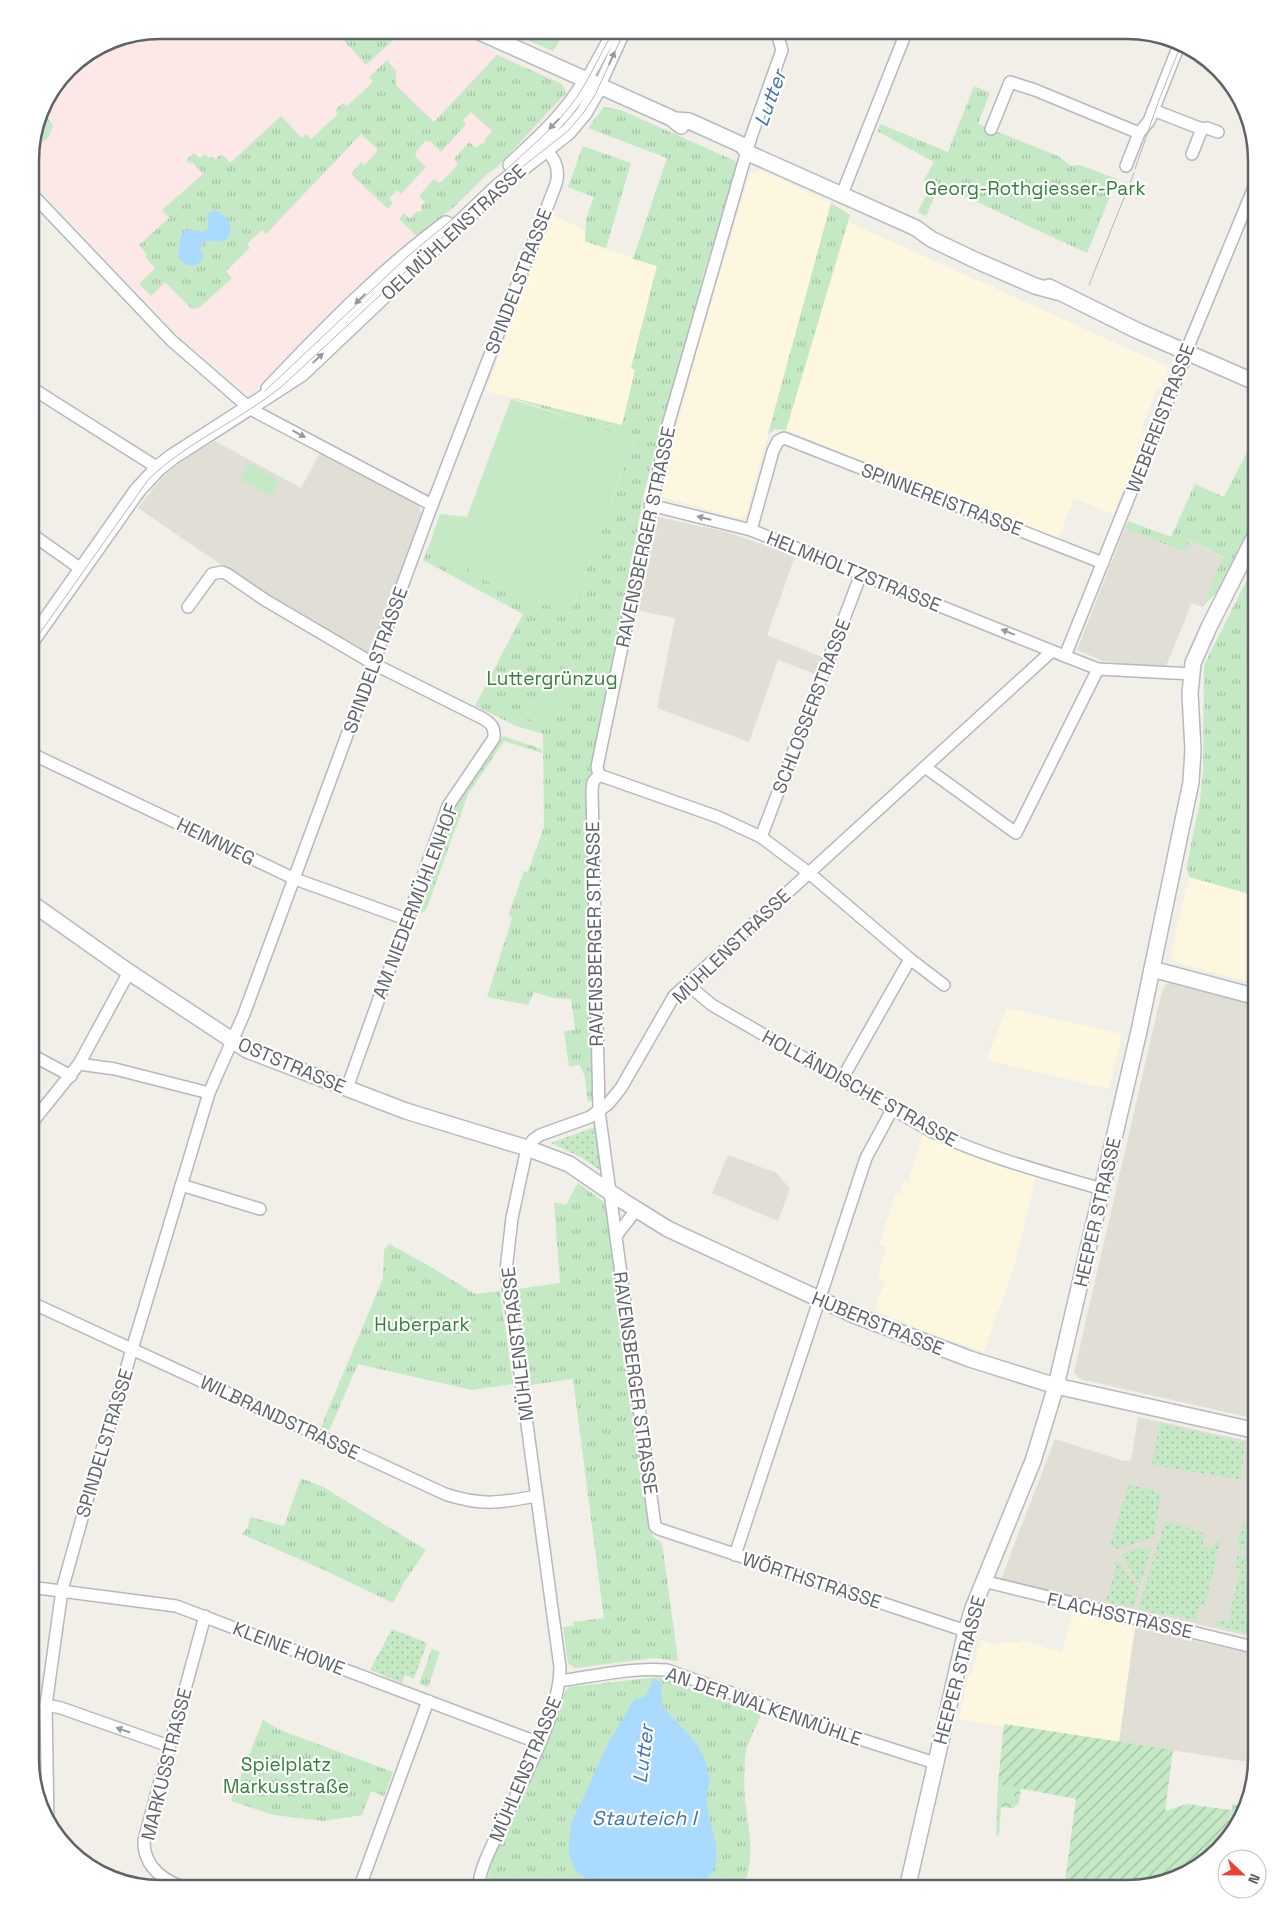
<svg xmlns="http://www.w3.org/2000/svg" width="1287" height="1919" font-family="'Space Grotesk',sans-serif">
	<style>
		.commercial { fill: #fef7e0 }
		.education { fill: #e1ded6 }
		.medical { fill: #fce8e6 }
		.grass { fill: url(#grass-dots) }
		.forest { fill: url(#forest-crowns) }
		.park { fill: url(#park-tufts) }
		.garden { fill: url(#garden-furrows) }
		.pitch { fill: #c5e8c5 }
		.water { fill: #aadaff }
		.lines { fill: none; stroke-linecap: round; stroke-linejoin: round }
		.street-casing { stroke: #b5b8bc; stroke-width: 14 }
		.secondary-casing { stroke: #b6babf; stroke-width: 18 }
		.street { stroke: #fff; stroke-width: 11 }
		.secondary { stroke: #fff; stroke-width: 15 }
		.tram { stroke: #b6b7b8; stroke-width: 1 }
		.oneway { fill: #979a9d }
		.labels { text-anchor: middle; stroke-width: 4.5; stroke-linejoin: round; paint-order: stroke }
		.park-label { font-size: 19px; fill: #348238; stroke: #fff }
		.street-label { font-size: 19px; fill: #5f6368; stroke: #fff }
		.water-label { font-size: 20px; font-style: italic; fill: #4174aa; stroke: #fff }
		.rim { fill: none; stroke: #5f6368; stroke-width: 2.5 }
	</style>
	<defs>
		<pattern id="grass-dots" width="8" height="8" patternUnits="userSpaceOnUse" patternTransform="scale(1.25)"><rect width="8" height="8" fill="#c5e8c5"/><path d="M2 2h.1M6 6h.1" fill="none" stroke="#a3c0a4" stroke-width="1.8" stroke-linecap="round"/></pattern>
		<pattern id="forest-crowns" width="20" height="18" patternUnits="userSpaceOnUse" patternTransform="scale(1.25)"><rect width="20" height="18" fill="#c5e8c5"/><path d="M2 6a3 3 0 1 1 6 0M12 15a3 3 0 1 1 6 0" fill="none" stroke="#a3c0a4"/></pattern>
		<pattern id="park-tufts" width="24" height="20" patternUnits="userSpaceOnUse" patternTransform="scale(1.25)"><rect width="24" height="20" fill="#c5e8c5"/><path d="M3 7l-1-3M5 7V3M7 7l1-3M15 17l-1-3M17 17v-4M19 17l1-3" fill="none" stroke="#a3c0a4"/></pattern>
		<pattern id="garden-furrows" width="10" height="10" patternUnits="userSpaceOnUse" patternTransform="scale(1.25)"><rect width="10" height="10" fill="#c5e8c5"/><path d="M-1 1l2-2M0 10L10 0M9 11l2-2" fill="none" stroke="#a3c0a4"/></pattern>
	</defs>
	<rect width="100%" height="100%" fill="#f1efe8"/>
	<!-- commercial -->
	<g class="commercial">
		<path d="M761,170l70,33 -85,312 -4,4 -83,-23 38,-146 53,-176z"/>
		<path d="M552,215l33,15 -1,12 73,24 -26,102 4,2 -13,56 -136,-35z"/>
		<path d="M848,222l321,145 -8,22 -4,-1 -16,41 5,2 -33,83 -39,-16 -16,41 -272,-109z"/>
		<path d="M1189,877l68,19v88l-78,-21 -7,-5v-8z"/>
		<path d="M1007,1008l115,26 -13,55 -123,-29z"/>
		<path d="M923,1134l47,22 66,21 -22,89 -30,86 -64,-22 -46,-20 11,-29 -8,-4 10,-29 -8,-3 17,-52 4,1 4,-13 4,1z"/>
		<path d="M1072,1612l63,15 -16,115 -115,-18v3l-45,-8 10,-45 2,1 10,-35 10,4 30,-2 1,-2 40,13z"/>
	</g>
	<!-- education -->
	<g class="education">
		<path d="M215,441l86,47 19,-35 98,52 4,10 -52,137 -6,1 -97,-57 -129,-88 26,-33 23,-17z"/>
		<path d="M654,516l73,16 68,24 -28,79 55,22 -7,17 -37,-14 -29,82 -92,-34 18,-90 -39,-8z"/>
		<path d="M1125,528l58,24 7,-12 33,18 -21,49 -10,-4 -26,63 -30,-1 -33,-4 -26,-11z"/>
		<path d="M1170,983l87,23v413l-177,-40 -6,-7 88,-381 4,-7z"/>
		<path d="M728,1155l49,18 13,16 -12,32 -66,-28z"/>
		<path d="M1138,1417l119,26v195l-256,-59 54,-140 69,22 7,-1z"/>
		<path d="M1135,1627l122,28v89l-7,1 -2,17 -129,-20z"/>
	</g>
	<!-- medical -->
	<path class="medical" d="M160,30h285l119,53 4,10 -71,76 -43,39 -37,28 -1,-1 -60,59 -103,98 -6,2 -80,-70 -137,-146v-26l10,-42 28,-42 42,-28z"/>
	<!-- grass -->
	<g class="grass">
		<path d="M595,1127l6,44 -20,-14 -30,-14z"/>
		<path d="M1160,1423l85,20 -4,34 -3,2 -86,-14z"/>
		<path d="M1251,1444l6,2v32l-10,1z"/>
		<path d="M1129,1484l30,8 2,3 -7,42 -36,12 -9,-3z"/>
		<path d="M1165,1521l37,11 2,3 -1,12 9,2 3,-9 5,2 -15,64 -6,-1 -3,15 -32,-7 -1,2 -25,-6z"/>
		<path d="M1257,1522v29l-3,2 -15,-3 1,-4 -3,-1 5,-21z"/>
		<path d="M1139,1548l12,1 -11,36 -20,-30z"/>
		<path d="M1238,1554l14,4v3l5,1v74l-42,-11 1,-5 12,2 12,-53 -5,-2z"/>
		<path d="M1117,1560l22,29 -6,19 -27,-7 11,-35 -4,-2z"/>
		<path d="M392,1629l35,14 -13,36 -9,-4 -3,8 -32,-13z"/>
	</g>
	<!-- forest -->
	<g class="forest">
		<path d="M503,736l39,13v4l-38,-12 -36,53 -42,116 -9,6 -4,-2 38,-106z"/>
		<path d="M998,1784l23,4 -2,15 -6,5 -12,-1 -2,29 -3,-1z"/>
	</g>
	<!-- park -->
	<g class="park">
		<path d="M327,30h77l-38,35 -27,-30 -5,3z"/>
		<path d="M506,30h60l-13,21z"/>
		<path d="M497,55l65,29 4,9 -70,75 -9,6 -33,33 -37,29 -18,-17 5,-6 6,6 7,-8 3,1 2,-3 -1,-3 4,-4 -6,-6 15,-17 5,4c7,-5 14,-12 19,-20l-4,-4 15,-17 7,6 4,-4 5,-1v-4l7,-8 -21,-19 -8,8 3,4 -25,28 -11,-11 -2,1 -2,-2 -11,13 2,2 -2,1 11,11 -25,27 -4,-4 -8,9 4,4 -5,6 -37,-35 10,-12 4,3 13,-15 -17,-16 -95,100 -4,-4 -15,14 3,4 -24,23 6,7 -33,30 -7,1 -27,-27 -14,14 -12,-12 16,-16 -10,-11 2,-2 -8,-10 30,-27 -7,-8 41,-36 -11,-12 -2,2 -4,-4 8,-7 6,5 5,-4 4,4 2,-2 5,4 3,-4 4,-1 7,8 51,-47 21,22 4,-4 5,5 27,-25 -3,-4 8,-7 4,3 26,-24 -4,-5 18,-17 9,11v14l38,37z"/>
		<path d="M974,86l16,7 -12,31 80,32 13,10 9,-1 37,14 -30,74 -147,-68 -14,31 -8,-4 12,-25 -6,-7 10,-18 -57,-31 3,-7 68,28z"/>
		<path d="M604,107l17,3 114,51 3,4 -36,114 2,4 -24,87 -4,2 -32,121 -55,291 8,315 -9,3c-2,-12 -1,-27 -9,-37l-10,2 -5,-36 11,-1 -4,-31 -18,-1 -19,-6 -6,13 -41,-8 25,-78 -3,-5 15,-43 4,1 16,-45 -1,-93 -27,-8 -41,-20 48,-92 -100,-54 7,-17 58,39 82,32 64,-174 -124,-43 112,28 13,-55 -4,-2 26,-102 -24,-7 34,-101 -79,-30z"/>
		<path d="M40,109l13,16 -4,12 -6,5c-9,-10 -6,-21 -3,-33z"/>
		<path d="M583,146l48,17 -25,85 -21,-7 1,-22 8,-22 -26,-10z"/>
		<path d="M831,203l19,12 -64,215 -10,-1 -8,5z"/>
		<path d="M1257,433v80l-40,79 -15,15 21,-50 -33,-17 -6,12 -59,-24 3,-7 43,16 24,-53 29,13z"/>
		<path d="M1257,560v336l-68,-19 -2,-12 13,-64 3,-30 1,-106z"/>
		<path d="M578,1183l30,22 4,47 3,1 38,284 9,6 16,117 -1,1 -23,-3 -79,10 -7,-5 -5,-36 11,-1 -1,-4 31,-4 -31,-239 -43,6 -13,-96 43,-6 -6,-81 12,3z"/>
		<path d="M389,1244l35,19 51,31 25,-3 13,93 -41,6 -114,-26 -29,67 -8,-4 62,-149 1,-28z"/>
		<path d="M301,1478l22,9 103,63 -23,34 -10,19 -69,-33 -82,-36 6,-7 2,-10 34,9z"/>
		<path d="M432,1649l8,3 -12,35 -9,-3z"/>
		<path d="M659,1677l102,37c-5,13 -15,30 -16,44 -1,14 -1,30 0,43 4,27 11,62 -3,88h-257l8,-31 46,-96 27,-72 3,-3z"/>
		<path d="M263,1720l17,10 113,42 -9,24 -13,-5 -9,24 -39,6 -49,-6 -43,-14z"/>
		<path d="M1233,1804l11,4 -5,16 -13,14z"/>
	</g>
	<!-- garden -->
	<path class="garden" d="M1004,1724l169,26 -8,61 22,-7 44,6 -5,28 -34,34 -65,17h-63l12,-90 -78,-15z"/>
	<!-- pitch -->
	<g class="pitch">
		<path d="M511,399l123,40 -64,175 -82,-32 -58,-39 10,-29 27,3z"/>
		<path d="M249,463l30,17 -8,16 -31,-17z"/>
		<path d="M551,664l26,14 -26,52 -27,-13z"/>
	</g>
	<!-- water -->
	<g class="water">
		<path d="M214,210c5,2 9,4 13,9 3,5 5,9 3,15 -7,15 -21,1 -28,10 -3,4 -1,7 2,11l-3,7c-9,7 -18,3 -23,-6l3,-21 7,-6c5,0 18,6 20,-1 2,-3 -1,-9 -1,-13z"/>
		<path d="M653,1679l8,3 1,23c22,29 44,37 48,78 -15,29 26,74 -6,98h-59l-4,2 -3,6h-23l-3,-6 -27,-5 -10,-8 -6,-16v-9l2,-21 38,-82 25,-42 12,-4z"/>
	</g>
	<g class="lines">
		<defs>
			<g id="street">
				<path d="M586,81l28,-51"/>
				<path d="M599,87l26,-57"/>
				<path d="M1153,110l49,19"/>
				<path d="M991,129l19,-47 25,8 104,43"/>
				<path d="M1192,154l10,-25 5,-1 11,4"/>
				<path d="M1126,166l13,-33 10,-12 30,-76"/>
				<path d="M30,192l141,148 76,66 9,6 176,93"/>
				<path d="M842,194l65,-164"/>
				<path d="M30,387l128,81"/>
				<path d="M650,505l101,25 301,121"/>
				<path d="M751,530l22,-79 5,-10 6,-3 319,125"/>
				<path d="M30,533l51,36"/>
				<path d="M188,607l24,-33 10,-2 5,2 38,26 109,64 108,54c9,5 13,9 12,20l-46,68 -101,282"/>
				<path d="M1065,656l120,-298 5,-16 67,-162"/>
				<path d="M30,753l265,126 111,40"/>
				<path d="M925,767l91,66 82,-164"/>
				<path d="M599,775l-6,7 -1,8 7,321 56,415 4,3 307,102"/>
				<path d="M599,775l-2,-8 71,-342 83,-288 31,-87 -3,-10 3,-10"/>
				<path d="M599,775l119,42 43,20 48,36 101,86 34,26"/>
				<path d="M761,837l100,-263"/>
				<path d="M687,984l25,21 219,126c54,26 113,41 171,58"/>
				<path d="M30,1054l41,22"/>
				<path d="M79,1064l36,5 94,24"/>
				<path d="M842,1079l68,-120"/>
				<path d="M30,1125l49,-61 50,-92"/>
				<path d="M181,1185l79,24"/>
				<path d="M616,1236l20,-26"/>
				<path d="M30,1302l415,192c36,12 55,9 91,2"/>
				<path d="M735,1555l131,-397 27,-50"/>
				<path d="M983,1581l274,67"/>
				<path d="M30,1587l146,19 363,137"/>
				<path d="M560,1681c35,-5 72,-14 107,-11l190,68 78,25"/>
				<path d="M46,1705l15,3 108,38"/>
				<path d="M48,1825l-2,-120 16,-115 29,-104 118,-393 35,-79 188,-509 124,-321c5,-18 -3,-27 -15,-40"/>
				<path d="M190,1889c-24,-6 -47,-21 -46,-49l61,-224"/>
				<path d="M359,1889l69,-188"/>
				<path d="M478,1889c2,-21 12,-39 21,-58 20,-44 61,-116 61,-164l-54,-397 6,-52 15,-70 6,-8 7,-5 50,-18 18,-13 13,-16 53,-92 378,-345 46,18 94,5"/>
			</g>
			<g id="secondary">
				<path d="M475,30l196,88 10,8"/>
				<path d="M675,120l14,1 53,24 6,8 168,75 15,11 44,21 60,26 22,6"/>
				<path d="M511,165c28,-26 56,-51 75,-84"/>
				<path d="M1049,287l89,44 119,52"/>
				<path d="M269,389c55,-58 112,-117 177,-165"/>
				<path d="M30,643l107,-152 21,-23 14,-11 129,-83 198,-188 69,-54 16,-19 15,-26"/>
				<path d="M30,902l99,70 118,78 159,61 121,37 42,16 54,37 45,28 186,86 116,44 86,27 201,45"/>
				<path d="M1152,969l105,28"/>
				<path d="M907,1889l59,-258 7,-23 60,-147 23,-75 83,-355 52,-249 2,-32 -3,-57 3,-30 16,-36 48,-95"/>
			</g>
		</defs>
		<!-- street casing -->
		<use href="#street" class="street-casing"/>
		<!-- secondary casing -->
		<use href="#secondary" class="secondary-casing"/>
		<!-- street -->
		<use href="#street" class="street"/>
		<!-- secondary -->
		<use href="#secondary" class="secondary"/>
		<!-- tram -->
		<g class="tram">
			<path d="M1135,169l24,-69 22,-55"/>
			<path d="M499,176c27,-25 57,-49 78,-79 14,-21 24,-45 37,-67"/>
			<path d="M1089,285l45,-112"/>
			<path d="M265,391l142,-134 48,-40"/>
			<path d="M30,647l118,-167c36,-36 90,-59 132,-92l218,-202 70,-55 16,-19 11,-17 30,-65"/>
		</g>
	</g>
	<!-- one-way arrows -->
	<defs><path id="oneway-solid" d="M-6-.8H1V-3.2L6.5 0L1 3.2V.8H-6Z" transform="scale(1.25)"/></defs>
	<g class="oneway">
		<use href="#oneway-solid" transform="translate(612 58) rotate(-66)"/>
		<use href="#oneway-solid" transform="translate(554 124) rotate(134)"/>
		<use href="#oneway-solid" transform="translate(360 299) rotate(136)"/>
		<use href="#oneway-solid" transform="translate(318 358) rotate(-43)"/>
		<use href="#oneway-solid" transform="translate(299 434) rotate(28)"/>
		<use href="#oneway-solid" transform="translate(704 518) rotate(-166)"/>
		<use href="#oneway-solid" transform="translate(1008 632) rotate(-158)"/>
		<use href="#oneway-solid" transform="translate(123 1730) rotate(-161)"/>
	</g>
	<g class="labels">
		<!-- park labels -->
		<g class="park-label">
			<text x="1035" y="195">Georg-Rothgiesser-Park</text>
			<text x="552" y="685">Luttergrünzug</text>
			<text x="422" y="1331">Huberpark</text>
			<text x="286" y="1771">Spielplatz<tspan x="286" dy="22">Markusstraße</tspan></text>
		</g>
		<!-- street labels -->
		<g class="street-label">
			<text transform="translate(453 232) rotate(-43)" y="7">OELMÜHLENSTRASSE</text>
			<text transform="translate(518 281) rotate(-69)" y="7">SPINDELSTRASSE</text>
			<text transform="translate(1160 418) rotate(-69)" y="7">WEBEREISTRASSE</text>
			<text transform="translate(942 499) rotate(21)" y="7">SPINNEREISTRASSE</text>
			<text transform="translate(645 537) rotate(-78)" y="7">RAVENSBERGER STRASSE</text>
			<text transform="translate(854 571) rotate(22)" y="7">HELMHOLTZSTRASSE</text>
			<text transform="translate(375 660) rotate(-70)" y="7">SPINDELSTRASSE</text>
			<text transform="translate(811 706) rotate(-69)" y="7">SCHLOSSERSTRASSE</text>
			<text transform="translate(216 841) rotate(26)" y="7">HEIMWEG</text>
			<text transform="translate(415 901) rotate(-69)" y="7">AM NIEDERMÜHLENHOF</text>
			<text transform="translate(594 934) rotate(-91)" y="7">RAVENSBERGER STRASSE</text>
			<text transform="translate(731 946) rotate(-44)" y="7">MÜHLENSTRASSE</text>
			<text transform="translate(292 1065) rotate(23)" y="7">OSTSTRASSE</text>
			<text transform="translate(860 1088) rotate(29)" y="7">HOLLÄNDISCHE STRASSE</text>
			<text transform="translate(1097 1212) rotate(-77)" y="7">HEEPER STRASSE</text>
			<text transform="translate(878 1323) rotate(22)" y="7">HUBERSTRASSE</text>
			<text transform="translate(517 1344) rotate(-97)" y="7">MÜHLENSTRASSE</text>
			<text transform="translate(636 1383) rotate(82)" y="7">RAVENSBERGER STRASSE</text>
			<text transform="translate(280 1417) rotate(25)" y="7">WILBRANDSTRASSE</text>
			<text transform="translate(104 1443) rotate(-73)" y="7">SPINDELSTRASSE</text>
			<text transform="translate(812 1580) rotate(18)" y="7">WÖRTHSTRASSE</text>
			<text transform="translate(1120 1615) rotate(13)" y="7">FLACHSSTRASSE</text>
			<text transform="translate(289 1648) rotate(21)" y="7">KLEINE HOWE</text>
			<text transform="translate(959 1670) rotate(-75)" y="7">HEEPER STRASSE</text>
			<text transform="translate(764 1706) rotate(19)" y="7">AN DER WALKENMÜHLE</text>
			<text transform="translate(166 1764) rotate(-76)" y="7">MARKUSSTRASSE</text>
			<text transform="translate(525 1769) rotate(-67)" y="7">MÜHLENSTRASSE</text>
		</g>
		<!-- water labels -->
		<g class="water-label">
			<text transform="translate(770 98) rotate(-70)" y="7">Lutter</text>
			<text transform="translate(643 1754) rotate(-83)" y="7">Lutter</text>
			<text x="644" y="1825">Stauteich I</text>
		</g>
	</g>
	<!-- crop -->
	<path d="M0 0H1287V1919H0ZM160 39H1127A121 121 0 0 1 1248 160V1759A121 121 0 0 1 1127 1880H160A121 121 0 0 1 39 1759V160A121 121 0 0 1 160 39Z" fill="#fff" fill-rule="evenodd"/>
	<path class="rim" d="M160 39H1127A121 121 0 0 1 1248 160V1759A121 121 0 0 1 1127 1880H160A121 121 0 0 1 39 1759V160A121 121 0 0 1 160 39Z"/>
	<!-- north arrow -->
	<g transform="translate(1242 1874) rotate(112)"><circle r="24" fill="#ffffff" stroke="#bfc1c3"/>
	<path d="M0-4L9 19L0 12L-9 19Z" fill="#ea4335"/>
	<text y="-8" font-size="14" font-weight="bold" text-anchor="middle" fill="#5f6368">N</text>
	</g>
</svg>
